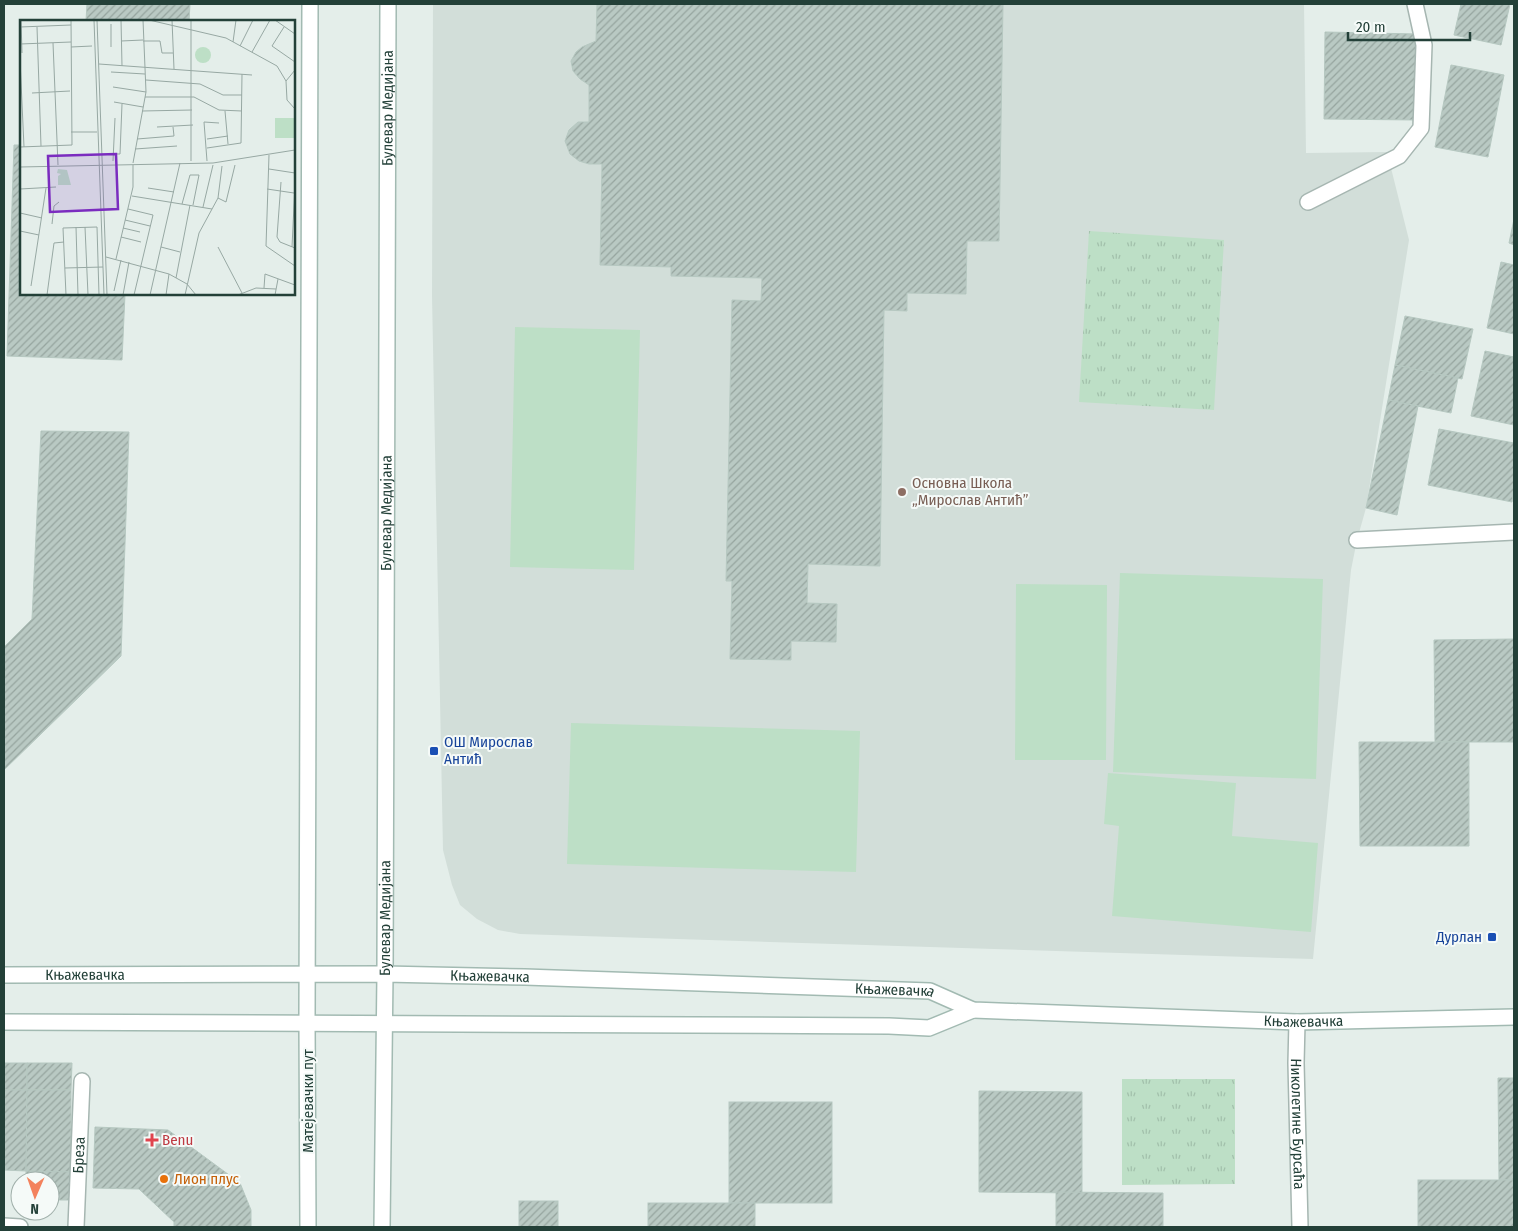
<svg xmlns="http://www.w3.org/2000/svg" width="1518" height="1231" font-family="'Fira Sans Condensed',sans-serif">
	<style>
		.built { fill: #d2ded9 }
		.park { fill: url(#park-tufts) }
		.pitch { fill: #bddfc6 }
		.building { fill: url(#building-hatch); stroke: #b6c8c1 }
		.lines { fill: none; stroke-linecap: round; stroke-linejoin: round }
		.street-casing { stroke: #a6b6b1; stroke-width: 18 }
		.secondary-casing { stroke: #a2bab2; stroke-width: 18 }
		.street { stroke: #fff; stroke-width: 15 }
		.secondary { stroke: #fff; stroke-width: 15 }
		.education-dot { fill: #8d6e63; stroke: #f5faf8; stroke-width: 2 }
		.transit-dot { fill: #1a4fb4; stroke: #f5faf8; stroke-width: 2 }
		.health-dot { fill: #e0444e; stroke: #f5faf8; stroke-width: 2 }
		.food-dot { fill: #e8710a; stroke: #f5faf8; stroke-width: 2 }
		.labels { text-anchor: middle; stroke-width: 4; stroke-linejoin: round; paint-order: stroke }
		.street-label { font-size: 15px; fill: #234038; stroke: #f5faf8 }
		.education-label { font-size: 15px; fill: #785e54; stroke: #f5faf8; text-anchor: start }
		.transit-label { font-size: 15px; fill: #164399; stroke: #f5faf8; text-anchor: start }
		.health-label { font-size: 15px; fill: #be3a42; stroke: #f5faf8; text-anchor: start }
		.food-label { font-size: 15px; fill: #c56008; stroke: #f5faf8; text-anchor: start }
		.inset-road { fill: none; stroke: #97a8a3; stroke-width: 1 }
		.view { fill: #7b2cbf; fill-opacity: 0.15; stroke: #7b2cbf; stroke-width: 2.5 }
		.inset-edge { fill: none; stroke: #234038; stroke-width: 2.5 }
	</style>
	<defs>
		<pattern id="park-tufts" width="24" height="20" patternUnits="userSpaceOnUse" patternTransform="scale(1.25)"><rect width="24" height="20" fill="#bddfc6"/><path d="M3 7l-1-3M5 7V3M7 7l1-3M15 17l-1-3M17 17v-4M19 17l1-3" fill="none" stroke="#a2c0ab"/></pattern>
		<pattern id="building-hatch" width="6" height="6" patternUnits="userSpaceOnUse" patternTransform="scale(1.25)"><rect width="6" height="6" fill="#b9c9c3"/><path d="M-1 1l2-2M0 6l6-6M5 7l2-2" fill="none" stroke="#96a59f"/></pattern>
	</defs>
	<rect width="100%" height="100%" fill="#e4eeea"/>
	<!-- built -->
	<path class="built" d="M433,4h871l2,149 81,-1 22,88 -43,268 -9,32 -6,30 -38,389 -793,-25 -22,-4 -21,-11 -17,-14 -8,-20 -9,-35 -11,-554z"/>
	<!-- park -->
	<g class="park">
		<path d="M1089,231l135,9 -10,170 -135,-8z"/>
		<path d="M1122,1079h113v105l-113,1z"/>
	</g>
	<!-- pitch -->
	<g class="pitch">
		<path d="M515,327l125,3 -6,240 -124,-3z"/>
		<path d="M1120,573l203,6 -7,200 -203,-7z"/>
		<path d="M1016,584l91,1 -1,175h-91z"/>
		<path d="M571,723l289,8 -4,141 -289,-8z"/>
		<path d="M1108,773l128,10 -4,53 86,7 -7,89 -199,-16 7,-90 -15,-2z"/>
	</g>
	<!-- building -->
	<g class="building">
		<path d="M87,4h103l-1,17h-103z"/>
		<path d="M597,4h406l-4,237h-32l-1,53 -59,-1v18l-23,-1 -4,256 -72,-2 -1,39 30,1 -1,38 -45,-1v19l-61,-1 2,-78h-6l6,-281 29,1 1,-23 -91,-2v-9l-71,-2 2,-101h-13l-10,-3 -9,-7 -5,-13 4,-11 9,-8h11v-37l-9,-6 -7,-8 -2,-10 5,-9 6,-5 14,-6z"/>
		<path d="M1461,4h49l-9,41 -47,-10z"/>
		<path d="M1325,32l92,2v86l-93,-1z"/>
		<path d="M1451,65l53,10 -16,82 -53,-10z"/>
		<path d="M14,145h7v149h104l-3,66 -115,-4z"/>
		<path d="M1514,219v26l-5,-2z"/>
		<path d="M1501,262l13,3v69l-27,-6z"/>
		<path d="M1405,316l68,13 -11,50 -67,-14z"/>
		<path d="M1485,351l29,6v68l-43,-9z"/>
		<path d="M1395,365l63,13 -7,35 -63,-13z"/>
		<path d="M1388,400l30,6 -21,109 -31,-7z"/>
		<path d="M1439,429l75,14v44l-2,15 -84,-17z"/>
		<path d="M41,431l88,1 -8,224 -117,114v-123l28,-28z"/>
		<path d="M1514,639v103h-79l-1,-102z"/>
		<path d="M1359,742h110v104h-109z"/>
		<rect x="4" y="1063" width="23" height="27"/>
		<path d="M27,1063h45l-1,27h-44z"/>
		<path d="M1498,1078h16v102h-15z"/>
		<path d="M4,1090h23l-1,81 -22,-1z"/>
		<path d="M27,1090h44v82l-45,-1z"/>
		<path d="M979,1091l103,1v101l-103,-1z"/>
		<rect x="729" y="1102" width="103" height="101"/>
		<path d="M95,1127l73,3 72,53 11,27v17h-77v-5l-35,-33 -46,-1z"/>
		<path d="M26,1171l45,1 -1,28h-20v-19h-24z"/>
		<rect x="1418" y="1180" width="96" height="47"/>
		<path d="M1056,1192l107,1v34h-107z"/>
		<rect x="519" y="1201" width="39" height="26"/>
		<rect x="648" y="1203" width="107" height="24"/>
	</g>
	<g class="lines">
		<defs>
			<g id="street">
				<path d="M1308,202l91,-46 22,-28 3,-83 -9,-41"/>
				<path d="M1357,540l157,-8"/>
				<path id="s1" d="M1297,1022l-1,41 4,164"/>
				<path d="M4,1226l16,1"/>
				<path id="s2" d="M76,1227l6,-146"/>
			</g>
			<g id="secondary">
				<path id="s3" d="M4,975l381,-1 140,3 405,14 43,19 324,12 217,-5"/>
				<path d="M4,1022l688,3 197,1 40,2 44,-18"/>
				<path d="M308,1227l-1,-205 3,-1018"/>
				<path id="s4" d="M382,1227l3,-253 3,-970"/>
			</g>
		</defs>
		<!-- street casing -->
		<use href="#street" class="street-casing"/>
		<!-- secondary casing -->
		<use href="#secondary" class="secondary-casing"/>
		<!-- street -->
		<use href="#street" class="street"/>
		<!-- secondary -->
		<use href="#secondary" class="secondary"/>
	</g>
	<!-- markers -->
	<circle class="education-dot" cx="902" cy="492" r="5"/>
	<g class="transit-dot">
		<rect x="429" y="746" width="10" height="10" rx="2.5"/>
		<rect x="1487" y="932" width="10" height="10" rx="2.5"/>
	</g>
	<path class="health-dot" d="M149.5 1132.5h5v5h5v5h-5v5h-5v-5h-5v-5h5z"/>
	<circle class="food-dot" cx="164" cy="1179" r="5"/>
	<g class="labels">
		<!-- street labels -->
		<g class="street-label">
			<text dy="5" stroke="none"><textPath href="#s4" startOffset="1119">Булевар Медијана</textPath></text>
			<text dy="5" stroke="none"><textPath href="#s4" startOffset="714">Булевар Медијана</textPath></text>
			<text dy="5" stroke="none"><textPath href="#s4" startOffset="309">Булевар Медијана</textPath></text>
			<text dy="5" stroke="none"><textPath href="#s3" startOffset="81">Књажевачка</textPath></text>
			<text dy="5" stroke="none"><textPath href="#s3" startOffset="486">Књажевачка</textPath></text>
			<text dy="5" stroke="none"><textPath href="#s3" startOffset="891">Књажевачка</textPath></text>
			<text dy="5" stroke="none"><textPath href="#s3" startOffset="1304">Књажевачка</textPath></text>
			<text transform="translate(308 1101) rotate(-90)" y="5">Матејевачки пут</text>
			<text dy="5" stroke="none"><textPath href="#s1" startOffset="102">Николетине Бурсаћа</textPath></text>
			<text dy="5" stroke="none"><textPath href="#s2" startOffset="72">Бреза</textPath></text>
		</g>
		<!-- education labels -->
		<g class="education-label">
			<text x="912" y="488">Основна Школа<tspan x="912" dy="17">„Мирослав Антић”</tspan></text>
		</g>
		<!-- transit labels -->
		<g class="transit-label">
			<text x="444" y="747">ОШ Мирослав<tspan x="444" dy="17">Антић</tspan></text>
			<text x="1482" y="942" text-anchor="end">Дурлан</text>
		</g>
		<!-- health labels -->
		<g class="health-label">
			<text x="162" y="1145">Benu</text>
		</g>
		<!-- food labels -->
		<g class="food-label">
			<text x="174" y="1184">Лион плус</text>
		</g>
	</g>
	<!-- overview -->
	<g transform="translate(20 20)">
		<rect width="275" height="275" fill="#e4eeea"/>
		<path d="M175 35a8 8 0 1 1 16 0a8 8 0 1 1-16 0Z" fill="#bddfc6"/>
		<path d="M255,98h20v20h-20zM38,149l9,1 4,15h-13v-9l3,-2 -4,-1z" fill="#bddfc6"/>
		<path class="inset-road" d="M1,0l1,33M74,0l10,275M77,0l10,275M101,0l1,46M129,0l77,18 51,28 9,15M152,0l2,49M255,0l20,14M91,4v23M0,7l51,-2M17,7l4,119M264,7l-12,19 23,16M101,21l22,-1M123,21h17l2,12h11M213,22l3,-22M33,23l5,122M0,24l51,-2M220,26l13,-26M51,27l21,-1M232,32l18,-32M0,40l4,87M79,44l153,11M275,50l-9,11 1,19 8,9M91,52l34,2M126,60l54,4 23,11h19M93,67l33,5M12,73l38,-2M125,77h49l25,13 23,1M94,82l29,5M122,91l50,-1M205,91l3,33M137,107l36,-2M51,112h26M117,119l37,-3 -1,-9M187,119l21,-3M0,127l52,-2 -1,-125M187,128l34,-5 1,-69M115,129l42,-3M93,134h7l2,-50M249,135l-3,91 29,20M93,141l2,-43M171,141v-141M187,141l-3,-39 15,1M113,143l13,-71 -3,-72M0,147l193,-4 82,-13M249,149l26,4M261,162l-4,55 3,5 15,6M128,168l26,4M0,169l36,-2M247,169l27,4M112,176l80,13M198,178l8,4 9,-37M162,184l8,-29h9l-6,30M183,187l10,-42M108,189l25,6 -19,80M0,193l22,5M105,200l25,6M32,204l2,-18 5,-4M56,207l2,68M65,207l3,68M103,208l17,4M0,211l19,4M101,217l20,5M141,227l19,5M198,227l24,46M272,227l3,-63M86,237l63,17 18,10 9,11M96,239l17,-72v-22M45,248l38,-1M156,258l14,-73M11,266l15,-98M244,268l1,-14 30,11M94,271l7,-31M27,275l7,-52 10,-1M46,275l-3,-67 34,-1 2,68M103,275l6,-33M130,275l30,-132M146,275l3,-21M165,275l14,-62 19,-35 4,-32M218,275l18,-7 20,1M255,275l3,-16"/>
		<path class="view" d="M96,134l2,55 -68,3 -2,-56z"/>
		<rect width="275" height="275" class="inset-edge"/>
	</g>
	<!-- border -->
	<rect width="1518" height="1231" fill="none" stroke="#234038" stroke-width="10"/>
	<!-- north arrow -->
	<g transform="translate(35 1196) rotate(182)"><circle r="24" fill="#f5faf8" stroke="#a1b0ab"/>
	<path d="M0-4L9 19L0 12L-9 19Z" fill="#f3825d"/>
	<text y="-8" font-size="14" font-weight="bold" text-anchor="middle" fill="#234038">N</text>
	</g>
	<!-- scale -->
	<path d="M1348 32v8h122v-8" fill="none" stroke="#234038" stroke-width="2.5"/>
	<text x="1356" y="32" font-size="15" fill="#234038" stroke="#f5faf8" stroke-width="4" paint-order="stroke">20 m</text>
</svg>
